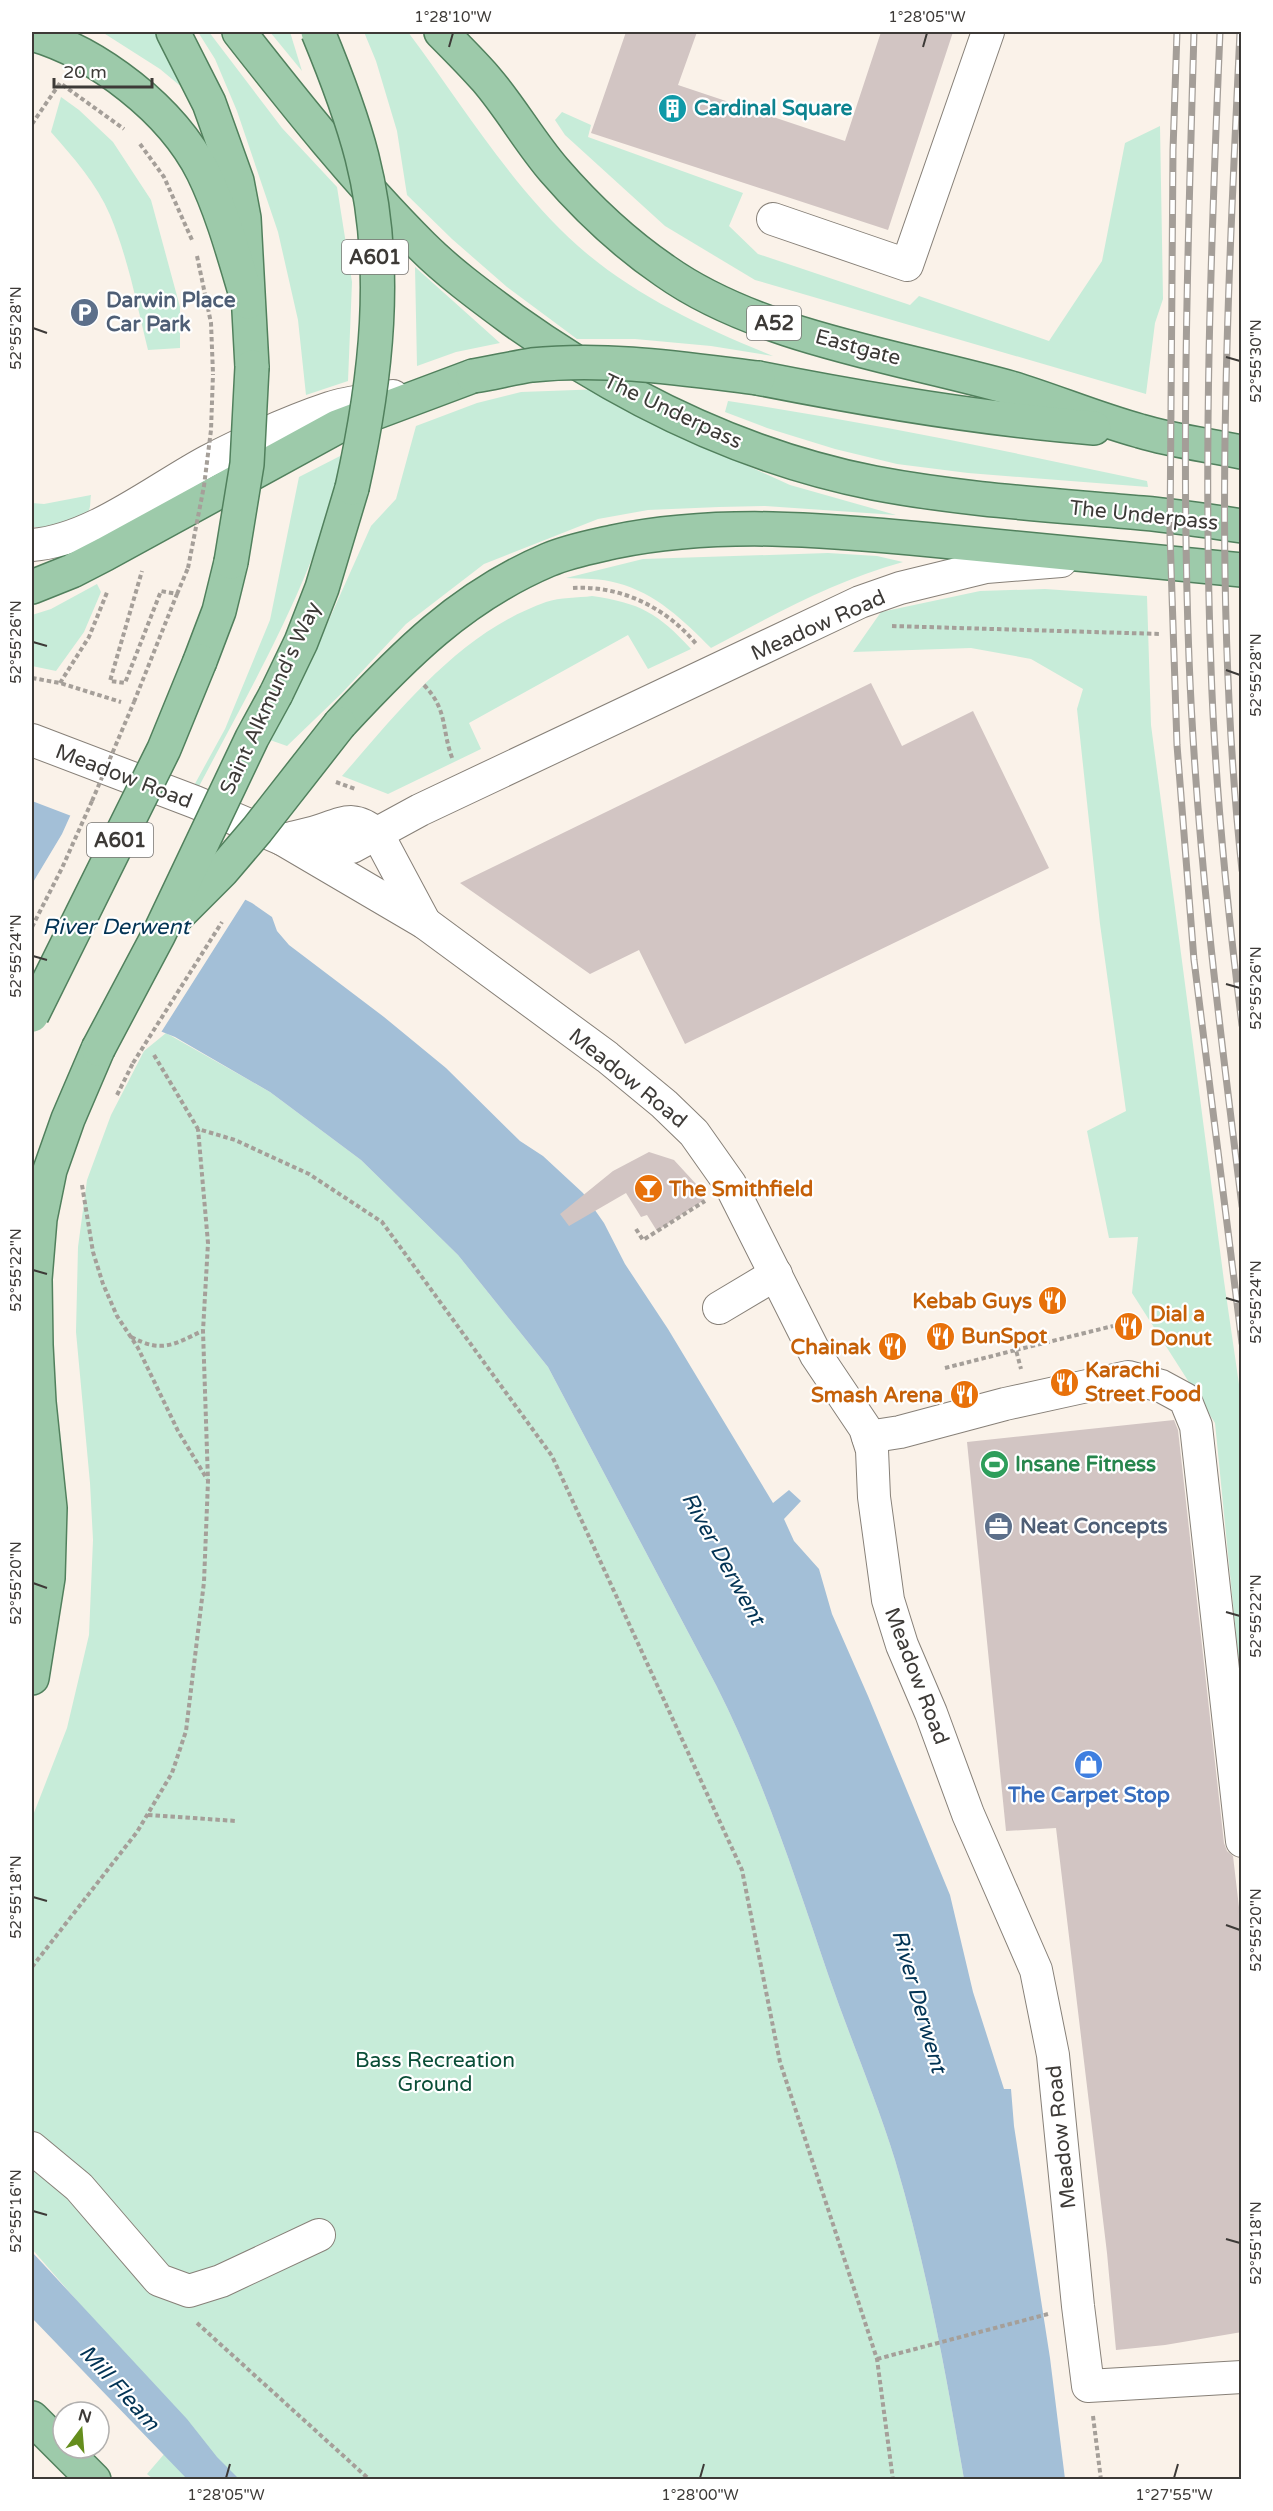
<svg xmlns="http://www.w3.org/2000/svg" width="1273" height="2511" font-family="'Varela Round',sans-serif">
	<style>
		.green { fill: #c7ecd9 }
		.water { fill: #a3bfd7 }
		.pier { fill: #faf2e9 }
		.building { fill: #d2c5c3 }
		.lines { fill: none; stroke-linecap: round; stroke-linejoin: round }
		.minor-casing { stroke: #878078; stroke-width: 34 }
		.major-casing { stroke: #51805d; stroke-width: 36 }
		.path { stroke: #a59f99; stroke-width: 4; stroke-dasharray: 4.5 3; stroke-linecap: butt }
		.minor { stroke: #fff; stroke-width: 32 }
		.major { stroke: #9dcaaa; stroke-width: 33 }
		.rail-casing { stroke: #a49e98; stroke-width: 7 }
		.rail { stroke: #fff; stroke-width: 4.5; stroke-dasharray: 14; stroke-linecap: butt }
		.major-bridge-casing { stroke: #51805d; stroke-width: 36; stroke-linecap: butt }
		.path-bridge { stroke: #a59f99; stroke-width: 4; stroke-dasharray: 4.5 3; stroke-linecap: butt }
		.major-bridge { stroke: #9dcaaa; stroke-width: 33 }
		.ticks { fill: none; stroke: #3d3a37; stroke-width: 2 }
		.labels { text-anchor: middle; stroke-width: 4.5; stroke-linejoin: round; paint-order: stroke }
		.shield { fill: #fff; stroke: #777573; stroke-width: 1.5 }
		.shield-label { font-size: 20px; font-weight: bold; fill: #3d3a37 }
		.culture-label { font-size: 21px; font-weight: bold; fill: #0d838f; stroke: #fff; text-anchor: start }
		.service-label { font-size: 21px; font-weight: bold; fill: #4e5e75; stroke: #fff; text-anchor: start }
		.street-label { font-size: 21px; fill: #3d3a37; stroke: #fff }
		.food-label { font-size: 21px; font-weight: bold; fill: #c56008; stroke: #fff; text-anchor: start }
		.leisure-label { font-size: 21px; font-weight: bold; fill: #27864d; stroke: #fff; text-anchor: start }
		.shop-label { font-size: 21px; font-weight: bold; fill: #366cbe; stroke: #fff }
		.park-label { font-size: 21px; fill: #0a4e37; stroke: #fff }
		.water-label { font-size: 22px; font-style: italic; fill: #023354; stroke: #fff }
		.neatline { fill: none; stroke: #3d3a37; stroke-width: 2 }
		.ticks-label { font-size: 15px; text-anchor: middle; fill: #3d3a37 }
	</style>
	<rect width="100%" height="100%" fill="#faf2e9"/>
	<!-- green -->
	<g class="green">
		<path d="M102,32h54l34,62 -30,-25z"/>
		<path d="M198,32h11l73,96 55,59 15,95 -4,99 -42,14 -8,-75 -20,-88 -41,-121 -22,-52z"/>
		<path d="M270,32h20l12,39z"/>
		<path d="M364,32h44c54,72 102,153 170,214 55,49 128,83 195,110l-62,-10 -76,-7h-58l-70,-52 -55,-48 -45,-44 -10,-64 -21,-70z"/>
		<path d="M61,97l18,13 34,32 38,58 29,107v41l-32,2c-11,-45 -20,-92 -38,-135 -13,-31 -37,-58 -59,-83z"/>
		<path d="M562,112l29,13 -3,12 155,56 -14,33 29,28 152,51 9,-9 130,45 53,-80 23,-118 35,-17 3,173 -8,24 -9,71 -391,-114 -90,-54 -100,-91 -10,-15z"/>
		<path d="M415,267l85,76 -44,9 -39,14z"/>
		<path d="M603,389l40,29 147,67 106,30 -131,-9 -46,1 -71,3 -50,9 -114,45 -78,60 -65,70 -54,52 -17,-6 37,-71 64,-143 25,-27 20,-73 61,-23 44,-11z"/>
		<path d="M728,401c140,21 279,50 419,80l1,6 -180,-14 -71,-9 -62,-15 -68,-21 -42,-16z"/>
		<path d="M346,453c-11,38 -22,77 -37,113 -32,78 -74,152 -113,226l-5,-1 34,-62 45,-109 29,-143z"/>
		<path d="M91,495c-1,4 0,11 -2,15 -7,19 -41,18 -57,17v-24l12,1z"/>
		<path d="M828,553l49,3 26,6c-69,19 -130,53 -192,86 -27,-27 -55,-55 -94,-65 -16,-5 -34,-4 -51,-5l77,-19z"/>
		<path d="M97,584l4,8 -17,40 -28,39 -24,-5v-51l19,-6z"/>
		<path d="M1045,589l102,7 4,129 73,556 17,117v287l-26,-262 -83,-130 6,-56 -29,1 -22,-107 39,-20 -26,-187 -23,-215 6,-20 -52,-30 -60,-11 -118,4 28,-40 99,-21z"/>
		<path d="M592,596c48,7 66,17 99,53l-43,20 -20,-34 -159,88 12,26 -93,45 -46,-18c59,-67 117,-143 204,-174 14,-5 32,-4 46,-6z"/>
		<path d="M166,1033l104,59 91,68 97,95 90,112 168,318c48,95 79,192 113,292 21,61 47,121 66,183 31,104 51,213 69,319h-811l-6,-5 31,-36 -74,-106 -72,-83v-431l35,-90 22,-93 4,-95 -3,-57 -14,-151 2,-85 9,-67 24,-65 33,-64z"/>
	</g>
	<!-- water -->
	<g class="water">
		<path d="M32,801l63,24 157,78 20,14 5,14 12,14 95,72 62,51 74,73 23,15 40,37 21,30 21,41 43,65 105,174 16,-13 12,11 -17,18 10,22 25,28 13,45 36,82 82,199 23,97 31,97h7l3,37 36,232 15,121h-101c-18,-106 -38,-215 -69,-319 -19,-62 -45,-122 -66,-183 -34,-100 -65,-197 -113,-292l-168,-318 -90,-112 -97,-95 -91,-68 -95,-55 -143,-57z"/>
		<path d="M32,2252l155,167 30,38 22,22h-52l-155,-161z"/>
	</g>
	<!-- pier -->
	<path class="pier" d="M71,814l25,9 151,74 -87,137 -128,-51v-99l30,-50z"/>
	<!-- building -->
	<g class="building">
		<path d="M626,32h71l-19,53 167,56 36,-109h72l-65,198 -297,-97z"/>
		<path d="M871,683l31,63 71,-35 76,157 -364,176 -46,-94 -49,24 -130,-91z"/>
		<path d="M649,1152l25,8 22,24 8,16 -47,31 -10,-16 -6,2 -15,-24 -57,33 -9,-12 53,-43z"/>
		<path d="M1174,1420l4,10 46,413 3,8 6,5 9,77v399l-77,13 -49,5 -9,-97 -51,-425 -50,3 -39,-389z"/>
	</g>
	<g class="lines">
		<defs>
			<g id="minor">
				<path d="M773,219l134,46 81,-233"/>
				<path d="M32,545c61,-5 122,-55 176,-84 39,-20 80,-39 122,-53 20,-7 43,-8 63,-12"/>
				<path d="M32,740l163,62 87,37 41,10 29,-2 68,-37 440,-208 40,-14 86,-21 75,-6"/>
				<path d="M291,838c9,-2 19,-4 28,-7 26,-9 36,-16 59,4l47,88"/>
				<path d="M282,839l143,84 182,134 57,47 30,29 36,51 86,171 49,73 7,22 2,47 14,103 14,45 29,68 37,101 68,156 17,85 25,251 10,80 154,-9"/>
				<path d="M719,1308l57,-34"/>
				<path d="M868,1437l32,-5 105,-28 123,-27 33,9 24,13 11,27 46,415"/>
				<path d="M32,2148l47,39 80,93 30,11 32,-10 98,-46"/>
			</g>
			<g id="major">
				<path d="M173,32l36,71 28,78 7,37 8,149"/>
				<path d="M239,32c58,74 116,147 183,214 27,27 60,51 91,74 108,77 230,137 361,163 89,17 179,22 268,30 34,3 67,8 100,13"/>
				<path d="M441,32c15,15 31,31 45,47 25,29 43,62 68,91 32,37 70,73 111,101 93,66 236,86 346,117 43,13 85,31 129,43 33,10 68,14 102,21"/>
				<path d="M32,34c66,19 140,76 171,138 20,41 32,87 45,130"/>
				<path d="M758,378c111,22 223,41 336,50"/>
				<path d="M32,587l40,-16 33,-17 232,-127 136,-51"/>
				<path d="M200,661l19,-50 12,-49"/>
				<path d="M276,694l25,-52 21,-54 30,-100"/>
				<path d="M340,724c63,-68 121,-127 208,-164 21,-9 43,-13 65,-18 106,-22 213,-12 319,-2 103,9 206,19 310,30"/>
				<path d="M32,1678l16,-100 2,-70 -11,-106 -3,-57 -1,-66 5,-60 10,-49 18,-51 30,-70"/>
				<path d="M32,2418l62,62"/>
			</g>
		</defs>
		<!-- minor casing -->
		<use href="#minor" class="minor-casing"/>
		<!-- major casing -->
		<use href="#major" class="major-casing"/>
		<!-- path -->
		<g class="path">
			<path d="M32,124l28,-41 64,46"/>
			<path d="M140,144l24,33 28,63"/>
			<path d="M197,256l14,67 2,51"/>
			<path d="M573,588c48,-3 94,20 124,57"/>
			<path d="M177,594l11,-26"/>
			<path d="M892,626l269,8"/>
			<path d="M32,678l28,5 61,19"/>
			<path d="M60,683l29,-46 19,-47"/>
			<path d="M424,685c25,26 17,46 29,75"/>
			<path d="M134,702l43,-108 -16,-3 -36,92 -15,-2 32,-110"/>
			<path d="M336,782l19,7"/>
			<path d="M32,927l30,-59 30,-67"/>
			<path d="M154,1055l44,74 37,11 74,34 73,48 170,234 190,414 38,192 97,297 16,121"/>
			<path d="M117,1095l16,-32"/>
			<path d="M82,1185l11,67 10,32 14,32 21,32 40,83 29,48"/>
			<path d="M636,1229l7,11 62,-39"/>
			<path d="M131,1337c31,16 42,8 71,-6"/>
			<path d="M1016,1350l97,-24"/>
			<path d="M945,1368l71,-18 5,19"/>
			<path d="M148,1815l88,6"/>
			<path d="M32,1967l105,-135 35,-59 14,-42 18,-149 4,-101 -5,-150 5,-88 -10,-114"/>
			<path d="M197,2323l173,157"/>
			<path d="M877,2359l171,-45"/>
			<path d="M1093,2416l8,64"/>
		</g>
		<!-- minor -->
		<use href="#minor" class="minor"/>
		<!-- major -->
		<use href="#major" class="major"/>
		<defs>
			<g id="rail">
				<path d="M1177,32l-4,118 -3,385 7,210 17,215 48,383"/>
				<path d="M1194,32c-6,208 -13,418 -5,626 7,183 30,366 53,548"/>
				<path d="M1220,32c-9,211 -17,423 -9,635 4,120 16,239 31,358"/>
				<path d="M1240,32c-13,278 -28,560 2,838"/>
			</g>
		</defs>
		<!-- rail casing -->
		<use href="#rail" class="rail-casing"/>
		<!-- rail -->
		<use href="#rail" class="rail"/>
		<defs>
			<g id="major-bridge">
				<path d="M318,32c17,41 33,82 44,125 28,109 14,224 -10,331"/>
				<path d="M473,376c20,-3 39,-8 59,-11 75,-8 152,4 226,13"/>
				<path d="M231,562l16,-98 5,-97"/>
				<path d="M175,918l47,-47 35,-41 83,-106"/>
				<path d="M32,1015l132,-266 36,-88"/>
				<path d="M98,1049l61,-115 93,-196 24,-44"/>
			</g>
		</defs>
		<!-- major-bridge casing -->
		<use href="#major-bridge" class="major-bridge-casing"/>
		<!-- path-bridge -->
		<g class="path-bridge">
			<path d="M188,568l16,-82 7,-56 2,-56"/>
			<path d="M92,801l42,-99"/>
			<path d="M133,1063l89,-141"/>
		</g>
		<!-- major-bridge -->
		<use href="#major-bridge" class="major-bridge"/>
	</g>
	<!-- ticks -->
	<path class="ticks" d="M449,47l4,-14M923,47l4,-14M33,328l14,5M1226,357l14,4M33,642l14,4M1226,670l14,5M33,956l14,4M1226,984l14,4M33,1270l14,4M1226,1298l14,4M33,1583l14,5M1226,1612l14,4M33,1897l14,4M1226,1925l14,5M33,2211l14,4M1226,2239l14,4M226,2478l4,-14M700,2478l4,-14M1174,2478l4,-14"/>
	<!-- icons -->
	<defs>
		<symbol id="building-disc" viewBox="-11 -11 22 22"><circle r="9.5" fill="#0f9aa8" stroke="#fff"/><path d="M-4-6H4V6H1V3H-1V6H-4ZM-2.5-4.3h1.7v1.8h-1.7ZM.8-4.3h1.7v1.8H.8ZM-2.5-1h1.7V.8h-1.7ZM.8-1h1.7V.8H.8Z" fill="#fff"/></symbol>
		<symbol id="parking-disc" viewBox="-11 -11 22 22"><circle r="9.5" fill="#5c6f8a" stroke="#fff"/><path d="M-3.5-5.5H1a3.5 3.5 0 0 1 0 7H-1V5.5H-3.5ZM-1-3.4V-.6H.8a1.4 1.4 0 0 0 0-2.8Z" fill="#fff"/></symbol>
		<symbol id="bar-disc" viewBox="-11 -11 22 22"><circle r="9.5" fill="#e8710a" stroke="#fff"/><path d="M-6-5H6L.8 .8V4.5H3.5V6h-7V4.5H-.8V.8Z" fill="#fff"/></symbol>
		<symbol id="restaurant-disc" viewBox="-11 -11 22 22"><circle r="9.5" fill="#e8710a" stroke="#fff"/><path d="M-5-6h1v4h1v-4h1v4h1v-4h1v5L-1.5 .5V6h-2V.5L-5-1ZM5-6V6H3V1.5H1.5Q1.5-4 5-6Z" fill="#fff"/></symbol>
		<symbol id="stadium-disc" viewBox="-11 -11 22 22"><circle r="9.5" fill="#2e9e5b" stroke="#fff"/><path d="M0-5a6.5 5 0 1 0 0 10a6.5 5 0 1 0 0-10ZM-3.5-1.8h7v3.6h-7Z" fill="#fff"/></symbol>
		<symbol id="office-disc" viewBox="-11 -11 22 22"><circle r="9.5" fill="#5c6f8a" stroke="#fff"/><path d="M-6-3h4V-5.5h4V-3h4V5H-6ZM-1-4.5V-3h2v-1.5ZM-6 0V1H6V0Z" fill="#fff"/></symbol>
		<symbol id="shop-disc" viewBox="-11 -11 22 22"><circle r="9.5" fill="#3f7fe0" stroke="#fff"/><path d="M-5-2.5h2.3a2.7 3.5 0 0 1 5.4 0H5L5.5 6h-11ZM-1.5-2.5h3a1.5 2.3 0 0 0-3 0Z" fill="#fff"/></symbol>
	</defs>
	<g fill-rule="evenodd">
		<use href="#building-disc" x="656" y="92" width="33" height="33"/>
		<use href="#parking-disc" x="68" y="296" width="33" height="33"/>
		<use href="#bar-disc" x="632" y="1172" width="33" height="33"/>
		<use href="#restaurant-disc" x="1036" y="1284" width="33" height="33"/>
		<use href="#restaurant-disc" x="1112" y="1310" width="33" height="33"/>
		<use href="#restaurant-disc" x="924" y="1320" width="33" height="33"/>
		<use href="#restaurant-disc" x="876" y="1330" width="33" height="33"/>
		<use href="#restaurant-disc" x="1048" y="1366" width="33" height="33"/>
		<use href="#restaurant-disc" x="948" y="1378" width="33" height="33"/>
		<use href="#stadium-disc" x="978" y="1448" width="33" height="33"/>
		<use href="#office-disc" x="982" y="1510" width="33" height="33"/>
		<use href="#shop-disc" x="1072" y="1748" width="33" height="33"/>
	</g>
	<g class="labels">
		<!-- shield labels -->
		<g class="shield">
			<rect x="342" y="240" width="66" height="34" rx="4.5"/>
			<rect x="747" y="306" width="54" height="34" rx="4.5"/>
			<rect x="87" y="823" width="66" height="34" rx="4.5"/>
		</g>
		<g class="shield-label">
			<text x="375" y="264">A601</text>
			<text x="774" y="330">A52</text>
			<text x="120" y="847">A601</text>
		</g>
		<!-- culture labels -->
		<g class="culture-label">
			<text x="694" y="115">Cardinal Square</text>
		</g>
		<!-- service labels -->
		<g class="service-label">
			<text x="106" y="307">Darwin Place<tspan x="106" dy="24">Car Park</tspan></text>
			<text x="1020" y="1533">Neat Concepts</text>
		</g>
		<!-- street labels -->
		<g class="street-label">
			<text transform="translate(858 347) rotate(15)" y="7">Eastgate</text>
			<text transform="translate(673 411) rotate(25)" y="7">The Underpass</text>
			<text transform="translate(1144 515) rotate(6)" y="7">The Underpass</text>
			<text transform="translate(818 625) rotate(-24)" y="7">Meadow Road</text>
			<text transform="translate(270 698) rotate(-65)" y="7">Saint Alkmund's Way</text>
			<text transform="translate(124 776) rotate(21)" y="7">Meadow Road</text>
			<text transform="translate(628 1078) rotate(39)" y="7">Meadow Road</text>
			<text transform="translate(917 1676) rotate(69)" y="7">Meadow Road</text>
			<text transform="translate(1061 2137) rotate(-96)" y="7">Meadow Road</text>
		</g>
		<!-- food labels -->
		<g class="food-label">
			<text x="669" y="1196">The Smithfield</text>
			<text x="1032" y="1308" text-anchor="end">Kebab Guys</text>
			<text x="1150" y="1321">Dial a<tspan x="1150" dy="24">Donut</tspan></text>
			<text x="961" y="1343">BunSpot</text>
			<text x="871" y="1354" text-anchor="end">Chainak</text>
			<text x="1085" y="1377">Karachi<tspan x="1085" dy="24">Street Food</tspan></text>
			<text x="943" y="1402" text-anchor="end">Smash Arena</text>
		</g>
		<!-- leisure labels -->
		<g class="leisure-label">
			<text x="1015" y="1471">Insane Fitness</text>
		</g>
		<!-- shop labels -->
		<g class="shop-label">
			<text x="1089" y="1802">The Carpet Stop</text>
		</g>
		<!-- park labels -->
		<g class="park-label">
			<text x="435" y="2067">Bass Recreation<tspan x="435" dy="24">Ground</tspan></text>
		</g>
		<!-- water labels -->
		<g class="water-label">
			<text x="116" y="934">River Derwent</text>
			<text transform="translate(724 1558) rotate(61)" y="8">River Derwent</text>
			<text transform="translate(920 2001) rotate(74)" y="8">River Derwent</text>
			<text transform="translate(120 2387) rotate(48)" y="8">Mill Fleam</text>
		</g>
	</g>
	<!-- border -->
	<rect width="1273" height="2511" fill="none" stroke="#ffffff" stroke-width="66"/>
	<!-- north arrow -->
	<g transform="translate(81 2430) rotate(16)"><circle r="28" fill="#ffffff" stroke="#b1b0af" stroke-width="1.5"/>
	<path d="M0-4.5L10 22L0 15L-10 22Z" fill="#658e1d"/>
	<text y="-9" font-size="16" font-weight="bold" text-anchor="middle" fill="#3d3a37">N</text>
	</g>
	<!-- scale -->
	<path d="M54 78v9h98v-9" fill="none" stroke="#3d3a37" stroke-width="3"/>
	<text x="63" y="78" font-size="18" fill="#3d3a37" stroke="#ffffff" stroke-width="4.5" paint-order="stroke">20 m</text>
	<rect x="33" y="33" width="1207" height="2445" class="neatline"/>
	<g class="ticks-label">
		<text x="453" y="22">1°28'10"W</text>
		<text x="927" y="22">1°28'05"W</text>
		<text transform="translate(16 328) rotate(-90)" y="5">52°55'28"N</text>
		<text transform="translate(1256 361) rotate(-90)" y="5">52°55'30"N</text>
		<text transform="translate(16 642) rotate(-90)" y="5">52°55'26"N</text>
		<text transform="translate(1256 675) rotate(-90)" y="5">52°55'28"N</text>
		<text transform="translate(16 956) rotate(-90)" y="5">52°55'24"N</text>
		<text transform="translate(1256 988) rotate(-90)" y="5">52°55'26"N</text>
		<text transform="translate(16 1270) rotate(-90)" y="5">52°55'22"N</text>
		<text transform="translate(1256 1302) rotate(-90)" y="5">52°55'24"N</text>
		<text transform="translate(16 1583) rotate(-90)" y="5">52°55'20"N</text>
		<text transform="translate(1256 1616) rotate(-90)" y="5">52°55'22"N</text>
		<text transform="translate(16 1897) rotate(-90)" y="5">52°55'18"N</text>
		<text transform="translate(1256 1930) rotate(-90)" y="5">52°55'20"N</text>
		<text transform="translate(16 2211) rotate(-90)" y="5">52°55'16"N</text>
		<text transform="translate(1256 2243) rotate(-90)" y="5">52°55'18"N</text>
		<text x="226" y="2500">1°28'05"W</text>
		<text x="700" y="2500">1°28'00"W</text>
		<text x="1174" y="2500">1°27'55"W</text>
	</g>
</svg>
